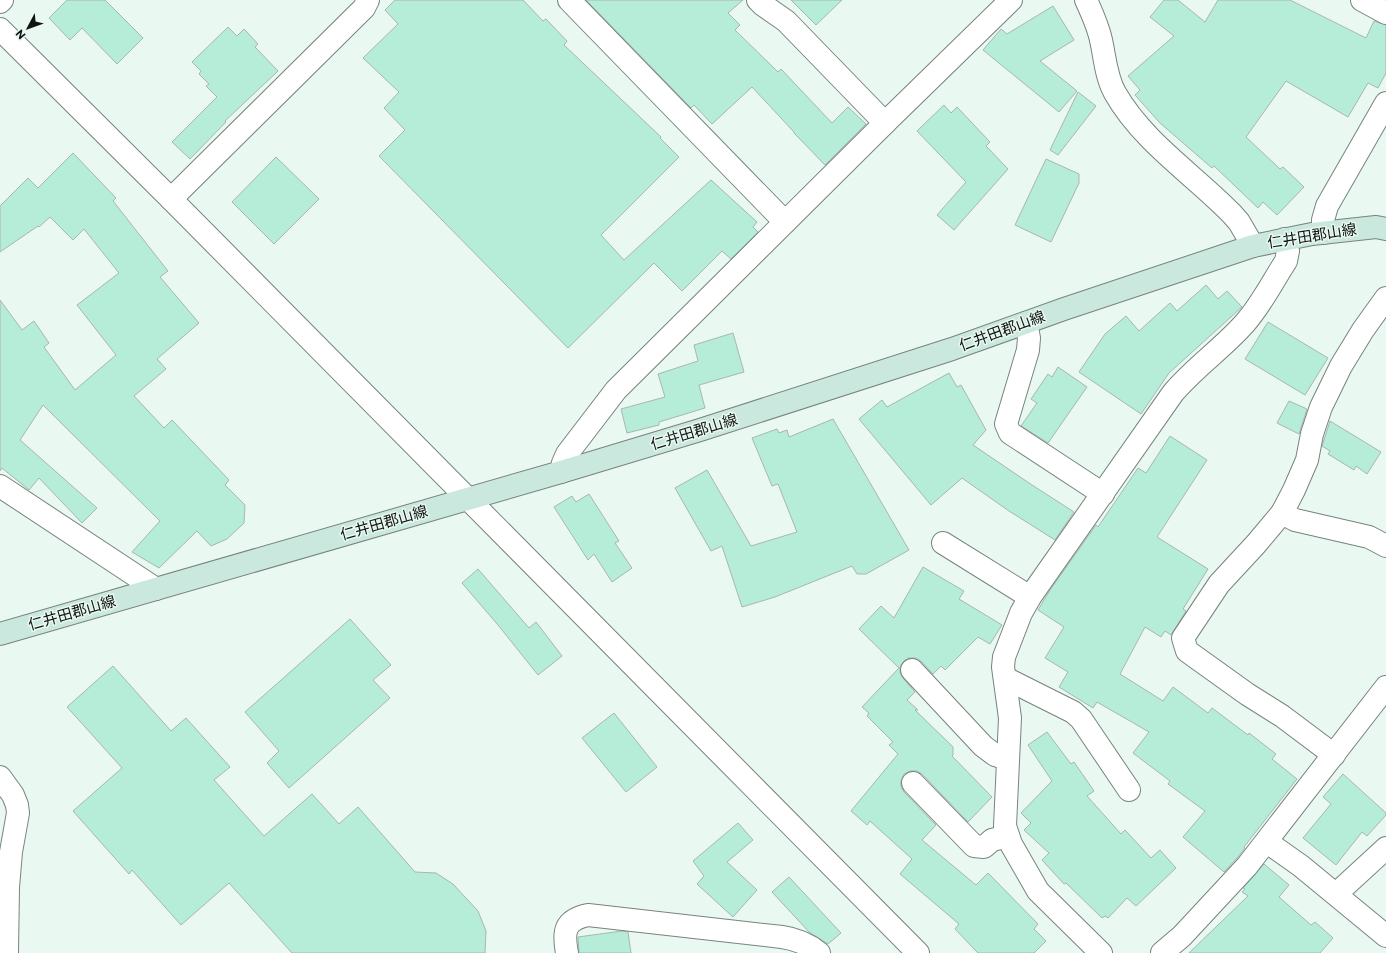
<svg xmlns="http://www.w3.org/2000/svg" width="1386" height="953" font-family="Commissioner,'Noto Sans JP',sans-serif">
	<style>
		.building { fill: #b6edd8; stroke: #a8b6b1 }
		.lines { fill: none; stroke-linecap: round; stroke-linejoin: round }
		.minor-casing { stroke: #77847e; stroke-width: 24 }
		.tertiary-casing { stroke: #77847e; stroke-width: 24 }
		.secondary-casing { stroke: #77847e; stroke-width: 24 }
		.minor { stroke: #fff; stroke-width: 22 }
		.tertiary { stroke: #fff; stroke-width: 22 }
		.secondary { stroke: #cae8de; stroke-width: 22 }
		.labels { text-anchor: middle; stroke-width: 3; stroke-linejoin: round; paint-order: stroke }
		.street-label { font-size: 15px; fill: #101513; stroke: #e9f8f1 }
	</style>
	<rect width="100%" height="100%" fill="#e9f8f1"/>
	<!-- building -->
	<g class="building">
		<path d="M67,0h38l38,38 -26,26 -35,-36 -12,12 -21,-22z"/>
		<path d="M395,0h128l20,21 3,-2 21,22 -3,4 97,92 -1,1 19,19 -78,78 23,25 87,-80 46,42 -4,5 5,5 -27,27 -9,-8 -40,40 -28,-28 -86,85 -189,-192 26,-26 -21,-22 15,-16 -36,-34 35,-34 -13,-14z"/>
		<path d="M586,0h157l-15,13 12,12 -5,5 43,42 3,-3 51,54 16,-16 18,17 -41,41 -31,-32v-1l-42,-45 -40,37 -18,-19 -3,3z"/>
		<path d="M791,0h51l-26,25z"/>
		<path d="M1164,0h14l27,22 13,-22h72l76,38 8,-17 12,4v48l-8,15 -10,-5 -20,34 -62,-36 -40,56 34,32 3,-2 21,20 -27,28 -14,-13 -5,6 -44,-42 -2,2 -52,-45 -25,-28 5,-5 -12,-14 46,-40 -24,-19z"/>
		<path d="M1053,6l21,34 -34,21 37,30 -18,21 -76,-62 18,-21 6,5z"/>
		<path d="M228,27l9,9 7,-7 14,15 -3,3 23,24 -53,50 1,1 -36,37 -18,-17 45,-45 -11,-11 3,-2 -10,-10 2,-3 -9,-9z"/>
		<path d="M1078,92l18,14 -38,49 -8,-5z"/>
		<path d="M944,105l7,8 6,-6 33,35 -4,4 22,23 -54,61 -17,-15 29,-33 -49,-51z"/>
		<path d="M73,153l43,45 -3,3 55,70 -8,6 39,46 -42,36 9,10 -32,27 30,32 8,-8 57,60 -4,5 20,20 -1,18 -17,16 -16,7 -14,-15 -38,37 -27,-16 28,-31 -117,-116 -23,35 77,68 -15,15 -43,-45 -10,12 -27,-22 -2,3v-171l22,30 12,-9 15,22 -5,4 31,43 41,-35 -39,-50 42,-32 -35,-44 -11,11 -23,-23 -11,10 -1,-1 -38,26v-46l28,-28 10,10z"/>
		<path d="M276,157l43,42 -45,45 -42,-42z"/>
		<path d="M1046,159l33,15v9l-28,59 -36,-17z"/>
		<path d="M1206,285l12,14 9,-8 15,16 -73,66 -28,41 -62,-42 26,-38 21,-18 13,15 31,-28 7,8z"/>
		<path d="M1268,322l60,36 -23,37 -60,-36z"/>
		<path d="M733,333l11,39 -45,13 6,23 -46,14v3l-32,8 -6,-24 44,-12 -7,-23 40,-13 -4,-16z"/>
		<path d="M1058,367l29,20 -39,56 -27,-17 16,-23 -6,-4 17,-25 4,3z"/>
		<path d="M949,373l8,14 4,-2 25,45 -13,15 59,40 42,27 -19,28 -46,-29 -47,-33 -31,27 -72,-86 23,-19 5,7z"/>
		<path d="M1289,401l18,8 -8,25 -22,-11z"/>
		<path d="M833,419l76,131 -43,24h-9l-5,-8 -77,31 -33,10 -20,-61 -11,5 -36,-63 32,-18 44,76 46,-14 -19,-48 -6,2 -20,-48 25,-9 2,4 8,-3 2,7z"/>
		<path d="M1330,421l51,31 -14,22 -11,-8 -2,4 -26,-16 2,-3 -8,-5z"/>
		<path d="M1170,436l37,24 -50,77 51,32 -25,40 3,2 -15,24 -6,-4 -4,6 -16,-10 -25,47 43,27 10,-14 35,26 4,-5 36,27 1,-2 27,21 -4,5 25,20 -53,68 1,1 -8,10 -13,14 -41,-35 22,-26 -37,-27 2,-3 -37,-28 16,-21 -52,-30 -4,6 -34,-21 9,-15 -23,-14 19,-31 -26,-17 12,-20 46,-65 2,2 40,-59 8,5z"/>
		<path d="M589,494l30,47 -4,2 17,25 -20,14 -18,-28 -6,6 -34,-53 18,-11 4,6z"/>
		<path d="M923,567l41,24 -5,8 43,26 -12,19 -12,-7 -33,33 -4,-4 -8,8 -12,-13 -6,-3h-6l-5,3 -4,6v6l3,5 12,14 -8,8 11,10h-3l38,37v8l-1,1 40,41 -24,25 -46,-48 -5,-3h-7l-6,3 -3,6v6l3,6 32,33 -14,15 54,45 12,-12 50,51 -4,5 12,12 -12,12h-56l-23,-24 4,-5 -59,-50 12,-15 -42,-38 -3,4 -16,-14 47,-57 -9,-9 4,-3 -26,-26 2,-3 -7,-6 37,-39 -40,-39 22,-23 13,12z"/>
		<path d="M478,569l51,59 7,-6 26,34 -24,19 -40,-50 -36,-42z"/>
		<path d="M350,619l41,46 -18,15 17,18 -101,90 -22,-25 12,-12 -34,-39z"/>
		<path d="M113,666l58,65 15,-13 44,49 -16,13 50,56 48,-42 27,30 19,-17 57,65 21,1 17,11 25,27 8,20 -1,22h-193l-63,-70 -48,42 -49,-55 -3,4 -56,-63 49,-43 -55,-61z"/>
		<path d="M614,713l43,54 -31,25 -44,-54z"/>
		<path d="M1047,732l24,32 3,-2 20,29 -7,5 34,38 4,-4 26,28 9,-8 16,18 -40,38 -9,-8 -19,20 -3,-2 -3,2 -36,-35 -2,1 -22,-24 7,-7 -25,-23 7,-7 -10,-10 31,-32 -24,-36z"/>
		<path d="M1343,774l43,39v2l-19,21 -5,-4 -26,33 -33,-27 28,-34 -8,-7z"/>
		<path d="M738,823l15,17 -26,22 30,28 -24,27 -36,-33 7,-8 -11,-15z"/>
		<path d="M1264,864l25,21 -10,12 32,28 4,-3 18,16 -13,15h-131l59,-57 -6,-4 3,-3 -2,-1z"/>
		<path d="M789,877l52,56 -13,11 -19,-12 -37,-40z"/>
		<path d="M622,931l6,1 3,21h-52l-1,-16z"/>
	</g>
	<g class="lines">
		<defs>
			<g id="minor">
				<path d="M569,0l216,222"/>
				<path d="M758,0l5,5 23,16 99,102"/>
				<path d="M1086,0c6,13 12,26 15,40 4,18 5,37 14,53 28,49 78,81 117,121l7,8 14,24"/>
				<path d="M1362,0l24,13"/>
				<path d="M0,2l2,-2"/>
				<path d="M171,199l193,-191 4,-8"/>
				<path d="M1323,233v-13l4,-14 59,-103"/>
				<path d="M1026,323l3,15 -1,12 -22,74 4,9 93,61"/>
				<path d="M561,472l2,-9 4,-9 49,-64 273,-271 122,-119"/>
				<path d="M0,486l156,103"/>
				<path d="M1282,513l13,7 74,17 17,9"/>
				<path d="M943,543l87,54"/>
				<path d="M912,670l71,76 12,9 13,4"/>
				<path d="M1005,678l68,34 8,7 48,71"/>
				<path d="M1334,755l-52,-39 -35,-22 -60,-43 -4,-13 36,-54 37,-40 26,-31 12,-23 13,-30 5,-26 9,-27 20,-41 22,-36 23,-32"/>
				<path d="M0,777l13,18 4,10 1,8 -7,39 -3,35 -1,66"/>
				<path d="M913,783l61,63 10,1 8,-7 16,-4"/>
				<path d="M1267,842l34,24 85,70"/>
				<path d="M1336,894l50,-46"/>
				<path d="M567,953c-4,-21 -3,-33 21,-38l194,22c14,2 26,7 37,16"/>
				<path d="M1101,953l-63,-62 -27,-47 -6,-18 5,-108 -7,-51 1,-10 17,-44 9,-16 143,-204c22,-26 50,-45 72,-70 16,-18 28,-42 41,-62l2,-10 -3,-12"/>
				<path d="M1162,953l20,-17 65,-70 139,-179"/>
			</g>
			<path id="tertiary" d="M0,29l171,170 747,754"/>
			<path id="secondary" d="M0,634l561,-162 139,-42 252,-81 112,-40 189,-63 59,-12 64,-7 10,2"/>
		</defs>
		<!-- minor casing -->
		<use href="#minor" class="minor-casing"/>
		<!-- tertiary casing -->
		<use href="#tertiary" class="tertiary-casing"/>
		<!-- secondary casing -->
		<use href="#secondary" class="secondary-casing"/>
		<!-- minor -->
		<use href="#minor" class="minor"/>
		<!-- tertiary -->
		<use href="#tertiary" class="tertiary"/>
		<!-- secondary -->
		<use href="#secondary" class="secondary"/>
	</g>
	<g class="labels">
		<!-- street labels -->
		<g class="street-label">
			<text transform="translate(1312 236) rotate(-9)" y="5">仁井田郡山線</text>
			<text transform="translate(1002 331) rotate(-20)" y="5">仁井田郡山線</text>
			<text transform="translate(694 432) rotate(-17)" y="5">仁井田郡山線</text>
			<text transform="translate(384 523) rotate(-16)" y="5">仁井田郡山線</text>
			<text transform="translate(72 613) rotate(-16)" y="5">仁井田郡山線</text>
		</g>
	</g>
	<!-- north arrow -->
	<g transform="translate(28 28) rotate(229)" stroke="#e9f8f1" stroke-width="3" paint-order="stroke">
	<path d="M0-3L7 15L0 10L-7 15Z" fill="#101513"/>
	<text y="-6" font-size="11" font-weight="bold" text-anchor="middle" fill="#101513">N</text>
	</g>
</svg>
